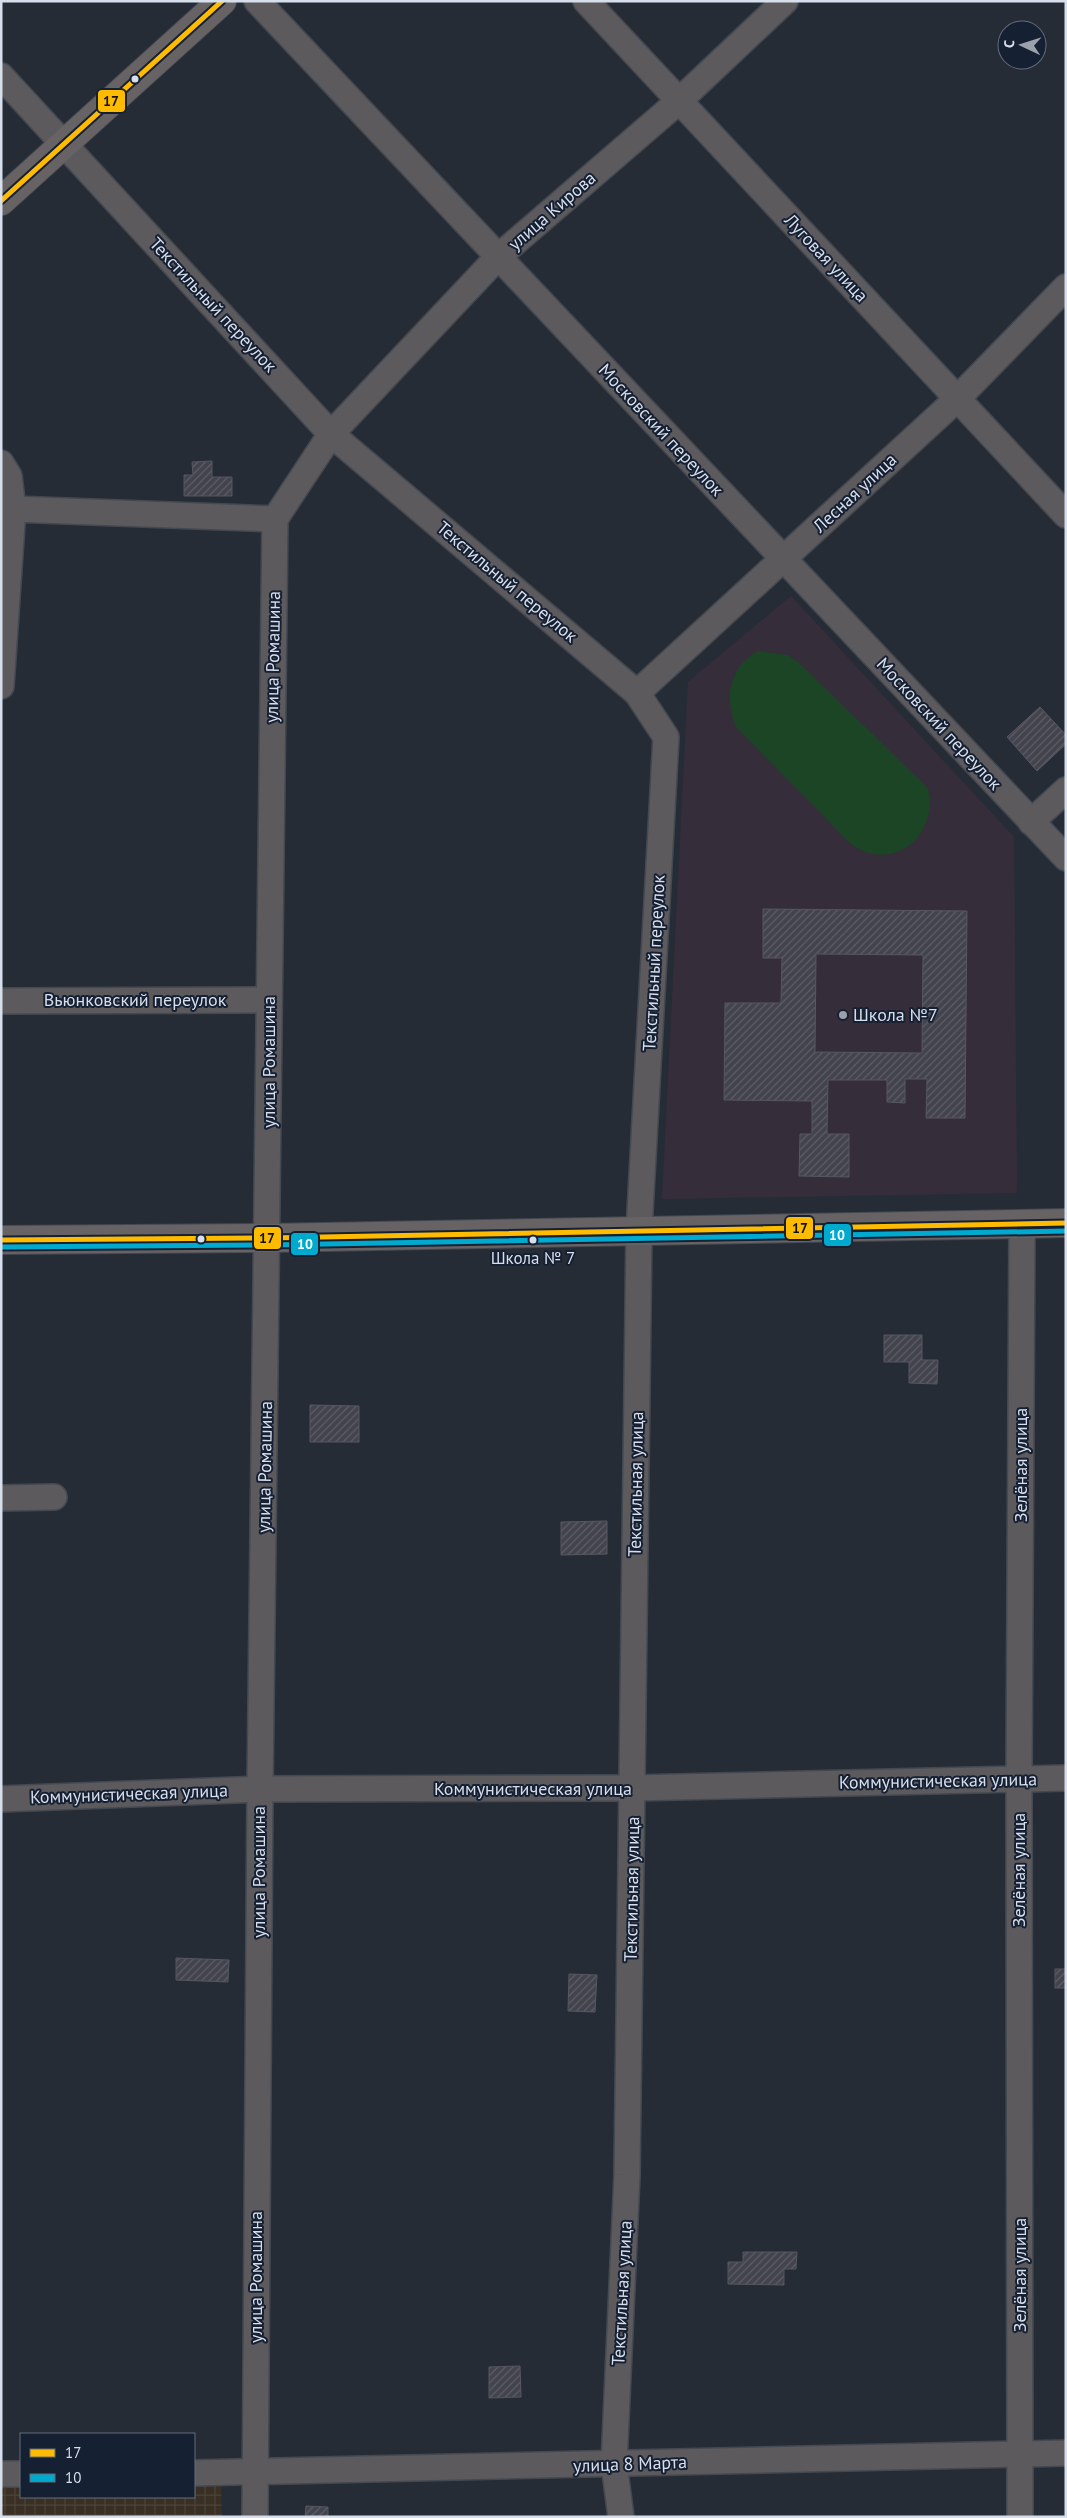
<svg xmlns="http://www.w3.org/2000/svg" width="1067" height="2518" font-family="'PT Sans',sans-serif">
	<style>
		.industrial { fill: url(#industrial-grid) }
		.education { fill: #362d3a }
		.grass { fill: #1c4526 }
		.building { fill: url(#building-hatch); stroke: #565760; fill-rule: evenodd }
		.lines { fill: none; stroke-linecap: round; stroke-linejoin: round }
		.minor-casing { stroke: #444951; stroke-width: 28 }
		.major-casing { stroke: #444951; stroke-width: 30 }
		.minor { stroke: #5c5a5d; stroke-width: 25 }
		.major { stroke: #676365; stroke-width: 28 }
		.bus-1-casing { stroke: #162033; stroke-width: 9 }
		.bus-2-casing { stroke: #162033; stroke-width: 9 }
		.bus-1 { stroke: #fb0; stroke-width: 5 }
		.bus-2 { stroke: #00a9ce; stroke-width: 5 }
		.bus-dot { fill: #d8dfec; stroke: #162033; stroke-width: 2 }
		.poi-dot { fill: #9aa0ac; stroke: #162033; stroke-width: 2 }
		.labels { text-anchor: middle; stroke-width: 4; stroke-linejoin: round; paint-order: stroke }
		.bus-label { font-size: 17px; fill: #d8dfec; stroke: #162033 }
		.street-label { font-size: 18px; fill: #d8dfec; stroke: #162033 }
		.poi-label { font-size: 18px; fill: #d8dfec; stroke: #162033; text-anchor: start }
		.line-badge { stroke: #162033; stroke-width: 2 }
		.badge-label { font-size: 14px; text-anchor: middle; font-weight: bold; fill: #fff }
		.pale-badge-label { font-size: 14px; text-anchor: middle; font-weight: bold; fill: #111 }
	</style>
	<defs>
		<pattern id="industrial-grid" width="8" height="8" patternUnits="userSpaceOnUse" patternTransform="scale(1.25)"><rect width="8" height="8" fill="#392f24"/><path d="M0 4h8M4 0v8" fill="none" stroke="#4c4339"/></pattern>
		<pattern id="building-hatch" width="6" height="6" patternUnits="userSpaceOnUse" patternTransform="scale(1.25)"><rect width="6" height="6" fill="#43434d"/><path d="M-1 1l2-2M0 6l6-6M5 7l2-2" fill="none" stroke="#5d5e67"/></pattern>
	</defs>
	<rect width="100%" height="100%" fill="#262c36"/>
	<!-- industrial -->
	<path class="industrial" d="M1,2484h20v13h173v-12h27l1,32h-221z"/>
	<!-- education -->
	<path class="education" d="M791,596l223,241 3,356 -355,6 26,-517z"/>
	<!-- grass -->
	<path class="grass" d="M758,651l30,4 10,7 129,125c6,14 3,27 -3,40 -12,27 -46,36 -70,19 -13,-9 -24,-24 -35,-35 -28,-28 -56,-56 -83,-84 -12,-29 -7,-60 22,-76z"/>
	<!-- building -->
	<g class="building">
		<path d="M212,461v16h20v19h-48v-21h9l-1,-13z"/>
		<path d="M1040,707l26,28v9l-29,27 -30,-34z"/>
		<path d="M763,909l204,2 -2,207h-39l1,-39h-22v24l-18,-1v-22h-59l-1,54h22v43l-50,-1 1,-42h12v-33l-88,-1 1,-97h56l1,-45h-19zM816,954l107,1 -1,98 -107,-1z"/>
		<path d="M884,1335h38v25h16l-1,24 -28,-1v-21h-25z"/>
		<path d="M310,1405l49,1v36h-49z"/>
		<path d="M607,1521v33l-46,1v-33z"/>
		<path d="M176,1958l53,2 -1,22 -52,-2z"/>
		<rect x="1055" y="1969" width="11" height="19"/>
		<path d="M569,1974l28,1 -2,37 -27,-1z"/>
		<path d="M743,2252h54l-1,17h-12v16l-56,-1v-22h15z"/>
		<path d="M520,2366l1,31 -32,1v-31z"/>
		<path d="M306,2506l22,1v10h-23z"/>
	</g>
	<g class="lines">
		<defs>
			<g id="minor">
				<path d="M257,1l809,857"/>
				<path d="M586,1l480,514"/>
				<path d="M1,76l330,358 306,259 29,44 -27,493 -12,945 -13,289 7,53"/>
				<path d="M1,463l8,13 4,33 -12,177"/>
				<path d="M13,509l262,10"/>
				<path d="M637,693l320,-294 109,-112"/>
				<path d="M1031,822l35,-32"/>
				<path d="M1,1001l268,-1"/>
				<path d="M1,1498l53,-1"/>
				<path d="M1,1799l259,-10 373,-1 433,-10"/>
				<path d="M194,2473l872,-20"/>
				<path d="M1,2474h20"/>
				<path d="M255,2517l5,-728 15,-1270 56,-85 167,-177 181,-156 106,-100"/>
				<path d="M1020,2517l-1,-738 3,-555"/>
			</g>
			<g id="major">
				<path d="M1,201l221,-200"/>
				<path d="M1,1240l267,-2 798,-15"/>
			</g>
		</defs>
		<!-- minor casing -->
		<use href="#minor" class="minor-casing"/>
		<!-- major casing -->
		<use href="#major" class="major-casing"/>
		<!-- minor -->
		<use href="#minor" class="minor"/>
		<!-- major -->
		<use href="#major" class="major"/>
		<defs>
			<g id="bus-1">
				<path d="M1,201l221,-200"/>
				<path d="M1,1240l267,-2 798,-15"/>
			</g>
			<path id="bus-2" d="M1,1247l267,-2 798,-14"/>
		</defs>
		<!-- bus-1 casing -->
		<use href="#bus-1" class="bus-1-casing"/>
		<!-- bus-2 casing -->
		<use href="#bus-2" class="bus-2-casing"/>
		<!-- bus-1 -->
		<use href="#bus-1" class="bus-1"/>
		<!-- bus-2 -->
		<use href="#bus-2" class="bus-2"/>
	</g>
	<!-- markers -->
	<g class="bus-dot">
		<circle cx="135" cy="79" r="4.5"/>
		<circle cx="201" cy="1239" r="4.5"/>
		<circle cx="533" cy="1240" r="4.5"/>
	</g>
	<circle class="poi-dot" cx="843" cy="1015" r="5"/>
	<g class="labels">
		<!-- bus labels -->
		<g class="bus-label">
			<text x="533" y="1264">Школа № 7</text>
		</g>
		<!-- street labels -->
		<g class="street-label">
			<text transform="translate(552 211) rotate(-41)" y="6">улица Кирова</text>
			<text transform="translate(826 258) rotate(47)" y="6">Луговая улица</text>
			<text transform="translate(213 305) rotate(47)" y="6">Текстильный переулок</text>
			<text transform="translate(661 430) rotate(47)" y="6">Московский переулок</text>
			<text transform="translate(855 493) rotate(-43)" y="6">Лесная улица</text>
			<text transform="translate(507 582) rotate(40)" y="6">Текстильный переулок</text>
			<text transform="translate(273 657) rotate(-89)" y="6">улица Ромашина</text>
			<text transform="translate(939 724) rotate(47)" y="6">Московский переулок</text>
			<text transform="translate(654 963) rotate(-87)" y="6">Текстильный переулок</text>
			<text x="135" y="1006">Вьюнковский переулок</text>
			<text transform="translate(269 1062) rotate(-90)" y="6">улица Ромашина</text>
			<text transform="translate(1021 1465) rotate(-90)" y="6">Зелёная улица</text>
			<text transform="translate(265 1467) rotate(-89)" y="6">улица Ромашина</text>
			<text transform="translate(636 1484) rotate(-89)" y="6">Текстильная улица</text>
			<text transform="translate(938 1781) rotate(-1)" y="6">Коммунистическая улица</text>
			<text x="533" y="1795">Коммунистическая улица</text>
			<text transform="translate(129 1794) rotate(-2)" y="6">Коммунистическая улица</text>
			<text transform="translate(1019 1870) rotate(-90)" y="6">Зелёная улица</text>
			<text transform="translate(259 1872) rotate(-90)" y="6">улица Ромашина</text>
			<text transform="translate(632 1889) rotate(-89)" y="6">Текстильная улица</text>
			<text transform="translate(1020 2275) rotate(-90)" y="6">Зелёная улица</text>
			<text transform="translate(256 2277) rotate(-90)" y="6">улица Ромашина</text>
			<text transform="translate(622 2293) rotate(-87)" y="6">Текстильная улица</text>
			<text transform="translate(630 2464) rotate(-2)" y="6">улица 8 Марта</text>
		</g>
		<!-- poi labels -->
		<g class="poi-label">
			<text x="853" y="1021">Школа №7</text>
		</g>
	</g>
	<g class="line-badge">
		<rect x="97" y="89" width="29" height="24" rx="5" fill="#fb0"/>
		<rect x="785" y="1216" width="29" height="24" rx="5" fill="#fb0"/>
		<rect x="823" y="1223" width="29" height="24" rx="5" fill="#00a9ce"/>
		<rect x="253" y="1226" width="29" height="24" rx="5" fill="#fb0"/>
		<rect x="290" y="1232" width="29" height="24" rx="5" fill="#00a9ce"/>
	</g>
	<g class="badge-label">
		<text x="837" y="1240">10</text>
		<text x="305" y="1249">10</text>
	</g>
	<g class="pale-badge-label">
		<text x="111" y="106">17</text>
		<text x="800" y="1233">17</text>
		<text x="267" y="1243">17</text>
	</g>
	<!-- border -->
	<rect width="1067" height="2518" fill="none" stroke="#d8dfec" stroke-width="5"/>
	<!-- legend -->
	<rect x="20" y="2433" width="175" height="65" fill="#162033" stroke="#646c7d"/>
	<rect x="30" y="2449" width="25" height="8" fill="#ffbb00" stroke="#646c7d"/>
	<text x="65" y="2458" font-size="15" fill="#d8dfec">17</text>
	<rect x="30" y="2474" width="25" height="8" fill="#00a9ce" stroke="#646c7d"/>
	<text x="65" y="2483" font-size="15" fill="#d8dfec">10</text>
	<!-- north arrow -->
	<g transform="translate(1022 45) rotate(274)"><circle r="24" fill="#162033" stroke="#646c7d"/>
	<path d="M0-4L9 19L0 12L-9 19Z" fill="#9aa0ac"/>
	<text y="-8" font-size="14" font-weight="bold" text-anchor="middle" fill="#d8dfec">С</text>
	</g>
</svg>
